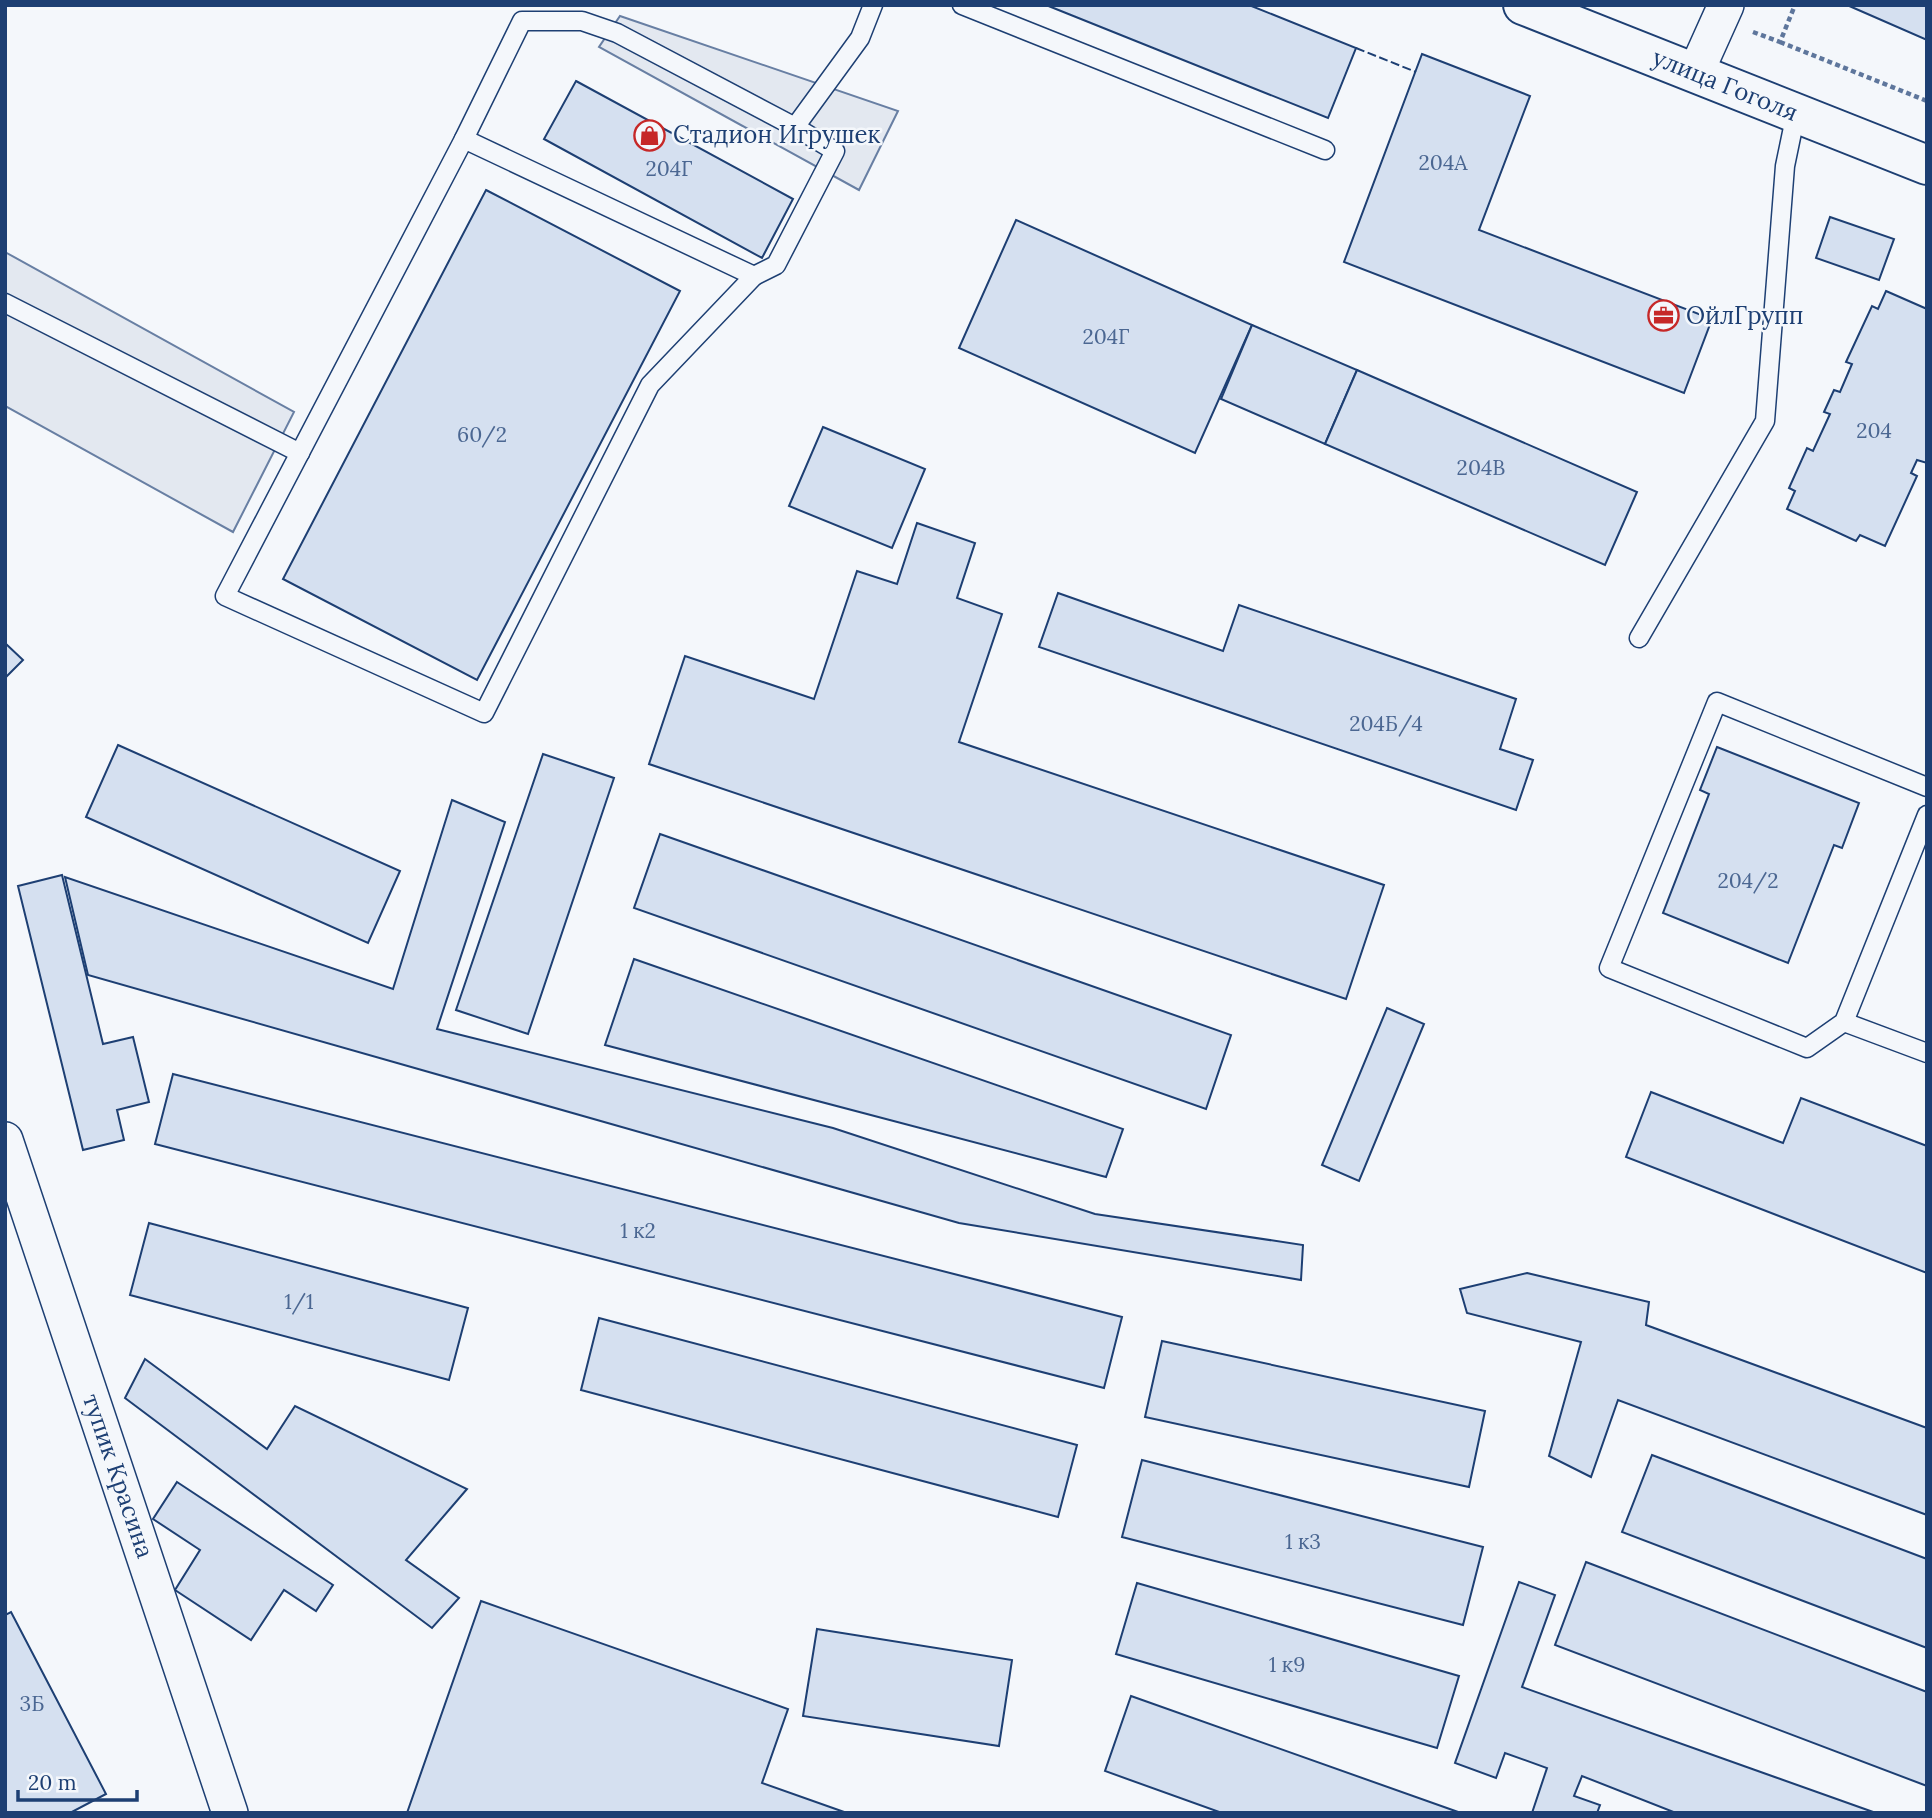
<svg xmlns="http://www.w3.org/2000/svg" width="1932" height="1818" font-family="Lora,serif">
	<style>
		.parking { fill: #e3e8f0; stroke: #687fa3; stroke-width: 2 }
		.building { fill: #d5e0f0; stroke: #1d3f73; stroke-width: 2 }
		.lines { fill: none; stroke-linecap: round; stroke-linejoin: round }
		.lane-casing { stroke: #1d3f73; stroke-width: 21 }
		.street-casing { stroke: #1d3f73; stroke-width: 38 }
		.secondary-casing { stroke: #1d3f73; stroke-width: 42 }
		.path { stroke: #5e769c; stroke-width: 4.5; stroke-dasharray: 5 3.5; stroke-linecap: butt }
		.lane { stroke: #f4f7fb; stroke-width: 18 }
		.street { stroke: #f4f7fb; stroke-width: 35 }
		.secondary { stroke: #f4f7fb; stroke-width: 38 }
		.fence { stroke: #1d3f73; stroke-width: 2; stroke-dasharray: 9 3.5; stroke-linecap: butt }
		.labels { text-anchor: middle; stroke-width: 5; stroke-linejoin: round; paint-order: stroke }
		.number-label { font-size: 21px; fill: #4b6792 }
		.street-label { font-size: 24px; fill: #1d3f73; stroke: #f4f7fb }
		.poi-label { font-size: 24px; fill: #1d3f73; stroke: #f4f7fb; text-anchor: start }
	</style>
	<rect width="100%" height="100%" fill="#f4f7fb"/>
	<!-- parking -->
	<g class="parking">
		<path d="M620,16l278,95 -39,79 -260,-143z"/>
		<path d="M5,252l289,160 -61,120 -228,-126z"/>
	</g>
	<!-- building -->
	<g class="building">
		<path d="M1046,5h203l107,43 -28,70z"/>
		<path d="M1847,5h80v35z"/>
		<path d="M1422,54l108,42 -51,134 233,89 -28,74 -340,-131z"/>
		<path d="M576,81l217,118 -31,59 -218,-119z"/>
		<path d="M486,190l194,101 -203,389 -194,-101z"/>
		<path d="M1830,217l64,22 -15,41 -63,-22z"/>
		<path d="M1016,220l236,105 -57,128 -236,-105z"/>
		<path d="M1886,291l41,18v154l-10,-3 -6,13 6,3 -32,70 -25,-11 -4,6 -69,-32 8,-18 -6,-3 18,-40 6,3 17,-37 -6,-2 10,-22 6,2 12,-28 -6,-2 26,-56 6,3z"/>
		<path d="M1252,325l105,45 -32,74 -104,-45z"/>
		<path d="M1357,370l280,122 -32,73 -280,-121z"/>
		<path d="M823,427l102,42 -33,79 -103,-42z"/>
		<path d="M917,523l58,20 -18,55 45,16 -43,128 425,143 -38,114 -697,-235 36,-108 129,43 43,-128 40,13z"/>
		<path d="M1058,593l165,58 16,-46 277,94 -16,50 33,11 -17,50 -477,-163z"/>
		<path d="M5,643l18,17 -18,18z"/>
		<path d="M118,745l282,126 -32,72 -282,-126z"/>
		<path d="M1717,747l142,56 -17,45 -8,-3 -46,118 -125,-50 46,-119 -9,-4z"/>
		<path d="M543,754l71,24 -86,256 -72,-24z"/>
		<path d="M452,800l53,22 -68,207 396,99 262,86 208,31 -2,35 -342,-57 -871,-248 -23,-98 328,112z"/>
		<path d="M660,834l571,201 -25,74 -572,-201z"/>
		<path d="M62,875l41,169 30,-7 16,65 -32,8 7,30 -41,10 -65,-264z"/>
		<path d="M634,959l489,170 -17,48 -501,-132z"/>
		<path d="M1387,1008l37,16 -65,157 -37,-16z"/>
		<path d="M173,1074l949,243 -18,71 -949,-244z"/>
		<path d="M1651,1092l132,51 18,-45 126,48v127l-301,-116z"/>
		<path d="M149,1223l319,85 -19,72 -319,-85z"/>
		<path d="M1527,1273l122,29 -3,23 281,103v87l-309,-115 -27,77 -42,-21 32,-114 -114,-29 -7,-24z"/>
		<path d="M599,1318l478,127 -19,72 -477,-127z"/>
		<path d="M1162,1341l323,70 -16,76 -324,-70z"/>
		<path d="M145,1359l122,90 28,-43 172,83 -61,71 53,38 -27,30 -307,-230z"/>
		<path d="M1652,1455l275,104v89l-305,-116z"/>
		<path d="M1142,1460l341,87 -20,78 -341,-88z"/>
		<path d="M177,1482l156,103 -17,26 -32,-21 -33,50 -76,-50 25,-40 -47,-31z"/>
		<path d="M1586,1562l341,130v94l-372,-141z"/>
		<path d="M1519,1582l36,13 -33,92 354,126h-200l-94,-37 -8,20 26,9 -3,8h-65l15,-45 -42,-15 -9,25 -41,-15z"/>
		<path d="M1137,1583l322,93 -22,72 -321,-94z"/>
		<path d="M481,1601l307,108 -26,74 85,30h-440z"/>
		<path d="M11,1612l95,182 -36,19h-65v-198z"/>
		<path d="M817,1629l195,31 -13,86 -196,-30z"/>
		<path d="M1131,1696l330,117h-239l-117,-42z"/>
	</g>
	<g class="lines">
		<defs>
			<g id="lane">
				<path d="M962,5l363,145"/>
				<path d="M464,139l290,137 22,-11 59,-114 -40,-24"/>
				<path d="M754,276l-104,109 -166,328 -259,-117 239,-457 58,-118h60l35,12 178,94 65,-89 13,-33"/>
				<path d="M5,303l295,150"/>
				<path d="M1639,638l126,-217 20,-255 11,-53"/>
				<path d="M1927,787l-210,-85 -108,266 198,80 37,-26 83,-207"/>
				<path d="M1844,1022l83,31"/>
			</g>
			<g id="street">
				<path d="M1695,74l31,-69"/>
				<path d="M5,1140l225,673"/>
			</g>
			<path id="secondary" d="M1523,5l404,160"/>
		</defs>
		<!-- lane casing -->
		<use href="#lane" class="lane-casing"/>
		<!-- street casing -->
		<use href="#street" class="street-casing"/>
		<!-- secondary casing -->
		<use href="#secondary" class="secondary-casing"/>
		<!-- path -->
		<g class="path">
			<path d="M1753,32l27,10 15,-37"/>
			<path d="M1780,42l147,59"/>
		</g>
		<!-- lane -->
		<use href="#lane" class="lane"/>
		<!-- street -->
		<use href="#street" class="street"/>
		<!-- secondary -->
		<use href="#secondary" class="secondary"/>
		<!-- fence -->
		<path class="fence" d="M1356,48l60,24"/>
	</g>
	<!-- icons -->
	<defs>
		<symbol id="shop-ring" viewBox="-11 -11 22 22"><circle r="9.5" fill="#f4f7fb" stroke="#c62828" stroke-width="1.5"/><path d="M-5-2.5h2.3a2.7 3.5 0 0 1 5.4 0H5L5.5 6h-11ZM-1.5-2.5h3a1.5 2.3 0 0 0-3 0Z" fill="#c62828"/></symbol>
		<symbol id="office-ring" viewBox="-11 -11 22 22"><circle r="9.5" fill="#f4f7fb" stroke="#c62828" stroke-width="1.5"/><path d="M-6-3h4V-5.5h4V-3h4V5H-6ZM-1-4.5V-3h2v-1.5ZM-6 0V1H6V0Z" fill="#c62828"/></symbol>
	</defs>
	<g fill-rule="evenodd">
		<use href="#shop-ring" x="632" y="118" width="35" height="35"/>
		<use href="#office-ring" x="1646" y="298" width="35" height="35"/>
	</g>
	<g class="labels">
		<!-- number labels -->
		<g class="number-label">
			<text x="1443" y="170">204А</text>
			<text x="669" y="176">204Г</text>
			<text x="1106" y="344">204Г</text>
			<text x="1874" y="438">204</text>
			<text x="482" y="442">60/2</text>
			<text x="1481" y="475">204В</text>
			<text x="1386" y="731">204Б/4</text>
			<text x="1748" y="888">204/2</text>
			<text x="638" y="1238">1 к2</text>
			<text x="299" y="1309">1/1</text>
			<text x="1303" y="1549">1 к3</text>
			<text x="1287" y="1672">1 к9</text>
			<text x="32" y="1711">3Б</text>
		</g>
		<!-- street labels -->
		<g class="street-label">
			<text transform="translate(1725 85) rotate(22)" y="8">улица Гоголя</text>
			<text transform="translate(118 1476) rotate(71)" y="8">тупик Красина</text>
		</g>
		<!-- poi labels -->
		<g class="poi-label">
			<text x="673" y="143">Стадион Игрушек</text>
			<text x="1686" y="324">ОйлГрупп</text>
		</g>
	</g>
	<!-- border -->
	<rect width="1932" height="1818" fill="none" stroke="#1d3f73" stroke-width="14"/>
	<!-- scale -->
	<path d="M18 1790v10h119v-10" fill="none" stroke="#1d3f73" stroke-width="3.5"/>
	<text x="28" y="1790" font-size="21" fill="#1d3f73" stroke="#f4f7fb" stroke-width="5" paint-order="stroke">20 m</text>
</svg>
